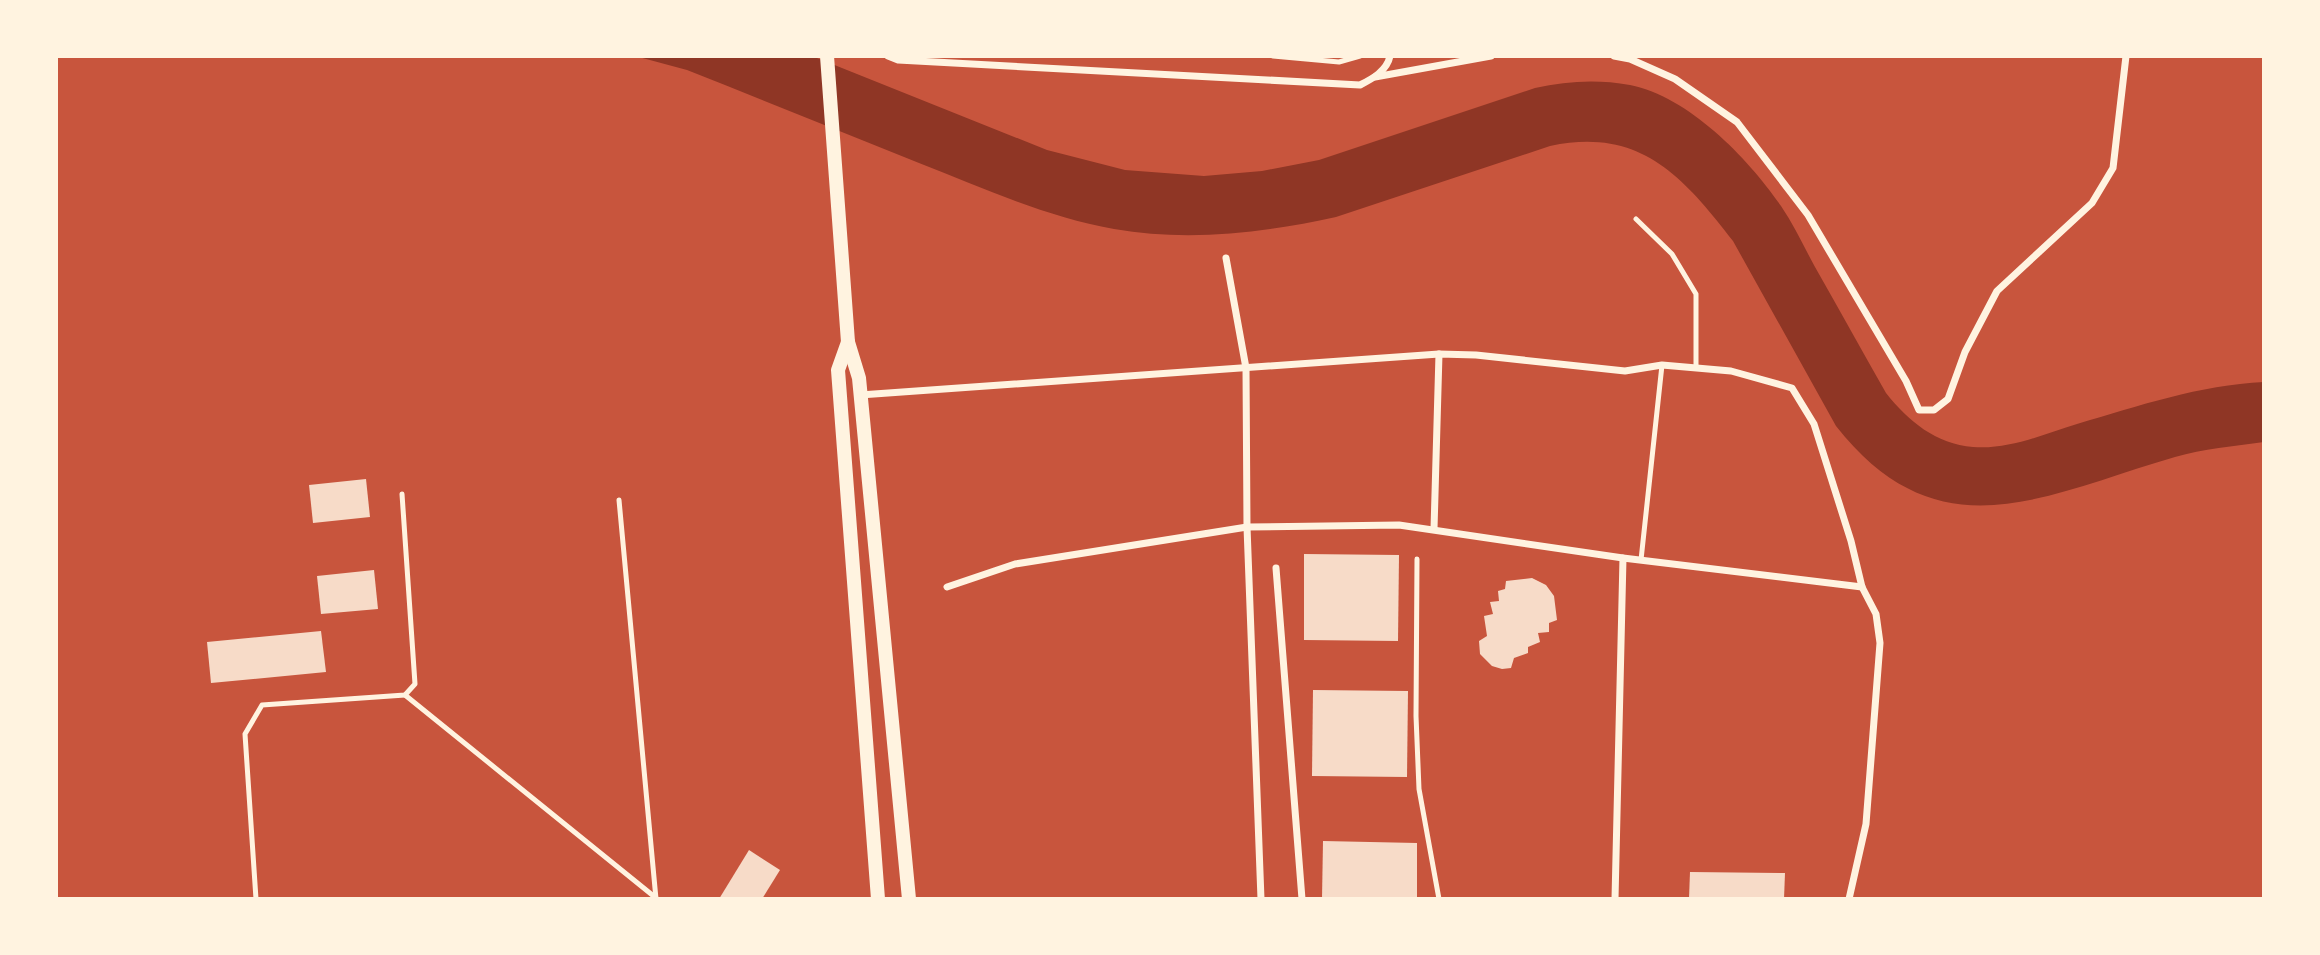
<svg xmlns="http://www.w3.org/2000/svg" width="2320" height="955" font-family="'Fira Sans Condensed',sans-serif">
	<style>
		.water { fill: #8f3625 }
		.building { fill: #f7dbc8 }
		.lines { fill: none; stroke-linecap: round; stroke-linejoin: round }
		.service { stroke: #fff3e0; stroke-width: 5 }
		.minor { stroke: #fff3e0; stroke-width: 7 }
		.secondary { stroke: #fff3e0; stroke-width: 14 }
	</style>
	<rect width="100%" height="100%" fill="#c8553d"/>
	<!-- water -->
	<path class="water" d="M635,56h177l235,94 78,20 79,6 58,-5 57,-11 216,-72c32,-7 62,-9 95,-3 59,12 118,73 151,121 13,19 23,41 34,61 24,42 47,84 71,126 22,28 50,51 87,54 36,3 71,-13 104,-23 61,-18 123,-39 187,-42v60c-30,4 -61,7 -89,15 -131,38 -236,100 -339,-31l-103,-185c-51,-66 -94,-114 -183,-95l-214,71c-73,16 -148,25 -222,12 -68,-12 -131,-41 -195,-66 -77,-31 -154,-62 -232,-93z"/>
	<!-- building -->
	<g class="building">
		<path d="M366,479l4,38 -57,6 -4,-38z"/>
		<path d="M1304,554l95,1 -1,86 -94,-1z"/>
		<path d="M374,570l4,39 -57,5 -4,-38z"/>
		<path d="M1532,578l14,7 8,11 3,24 -8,3v9l-11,1 2,9 -12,5v6l-14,5 -3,10 -9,1 -10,-3 -12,-12 -1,-13 8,-5 -3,-20 9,-2 -3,-12 9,-1 -1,-10 7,-2 1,-8z"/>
		<path d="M321,631l5,41 -115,11 -4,-41z"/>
		<path d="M1313,690l95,1 -1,86 -95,-1z"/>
		<path d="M1323,841l94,2v56h-95z"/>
		<path d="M749,850l31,20 -18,29h-43z"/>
		<path d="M1690,872l95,1 -1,26h-95z"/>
	</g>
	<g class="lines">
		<!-- service -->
		<g class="service">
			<path d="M1273,56l66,6 21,-6"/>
			<path d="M1636,219l36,35 24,40v74"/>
			<path d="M619,500l37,399"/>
			<path d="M1417,559l-1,157 3,73 20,110"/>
			<path d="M1641,560l21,-195"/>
			<path d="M405,695l251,203"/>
			<path d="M256,899l-11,-165 17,-29 143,-10 10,-11 -13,-190"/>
		</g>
		<!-- minor -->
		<g class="minor">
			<path d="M888,56l10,4 462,25c12,-6 27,-14 30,-29"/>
			<path d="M1614,56l16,3 45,20 62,43 71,93 98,166 13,29h15l14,-11 17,-47 32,-61 95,-88 21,-35 13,-112"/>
			<path d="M1375,77l116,-21"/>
			<path d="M1226,258l20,110 1,159 14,372"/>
			<path d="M860,395l579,-41 37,1 149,16 37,-6 69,6 61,17 22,36 37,117 11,46 14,27 4,29 -14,181 -17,75"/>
			<path d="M1434,529l5,-175"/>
			<path d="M1276,568l26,331"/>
			<path d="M947,587l68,-23 232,-37 152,-2 224,33 239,29"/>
			<path d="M1615,899l8,-341"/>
		</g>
		<!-- secondary -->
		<g class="secondary">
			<path d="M827,56l21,286 11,36 50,521"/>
			<path d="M848,342l-10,28 40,529"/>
		</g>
	</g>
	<!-- border -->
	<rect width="2320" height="955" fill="none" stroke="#fff3e0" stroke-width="116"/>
</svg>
